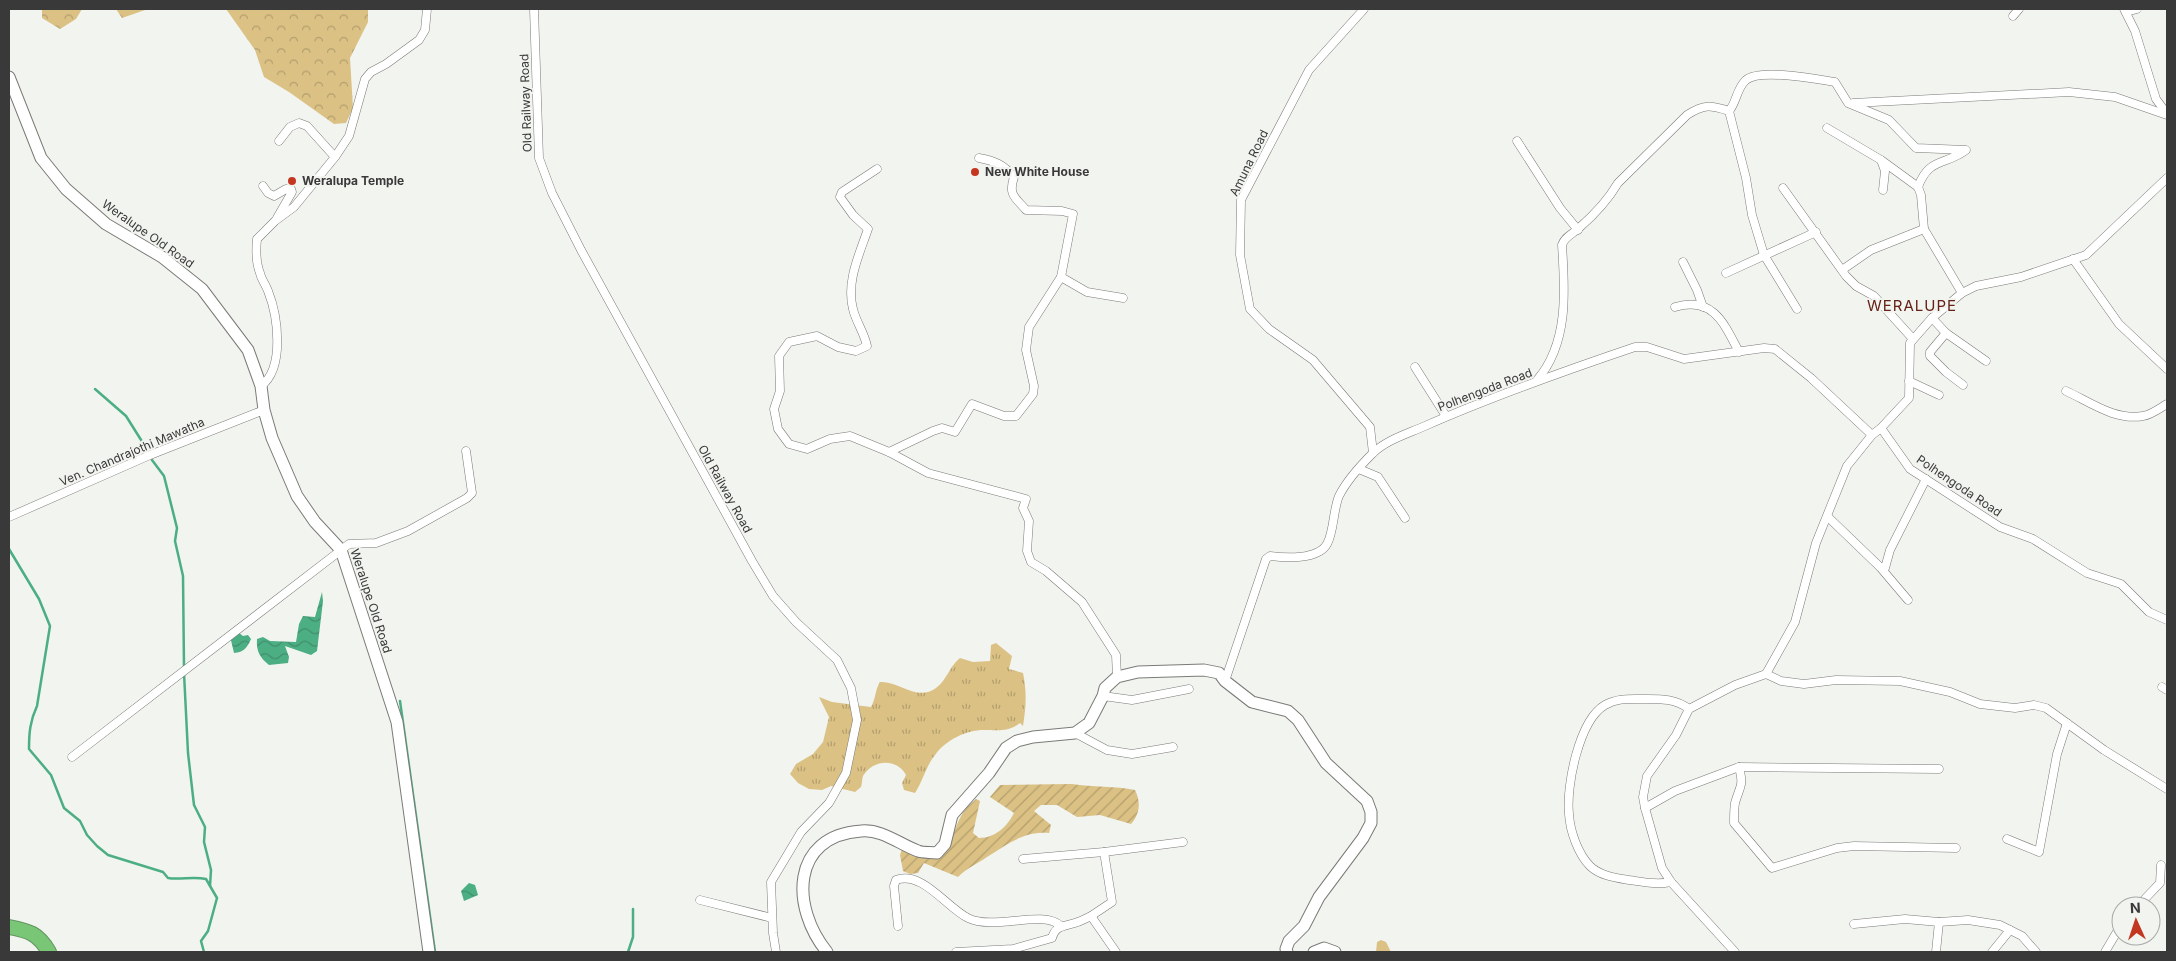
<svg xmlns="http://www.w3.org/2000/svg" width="2176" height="961" font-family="Inter,sans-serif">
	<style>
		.grass { fill: url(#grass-tufts) }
		.forest { fill: url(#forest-crowns) }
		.garden { fill: url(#garden-furrows) }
		.water { fill: url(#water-waves) }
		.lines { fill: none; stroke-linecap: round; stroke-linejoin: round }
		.stream { stroke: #4cae83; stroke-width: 2.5 }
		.street-casing { stroke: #7a7b77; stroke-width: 9 }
		.secondary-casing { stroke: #7a7b77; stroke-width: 13 }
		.highway-casing { stroke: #629561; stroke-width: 16 }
		.street { stroke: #fff; stroke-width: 8 }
		.secondary { stroke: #fff; stroke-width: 11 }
		.highway { stroke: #79c677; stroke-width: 14 }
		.poi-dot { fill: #c33721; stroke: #f2f4f0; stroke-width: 2 }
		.labels { text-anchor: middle; stroke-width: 4; stroke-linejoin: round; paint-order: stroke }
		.street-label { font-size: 12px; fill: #383938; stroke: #f2f4f0 }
		.poi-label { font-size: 12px; font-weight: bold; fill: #383938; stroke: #f2f4f0; text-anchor: start }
		.quarter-label { font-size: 15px; letter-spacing: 1px; fill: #652116; stroke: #f2f4f0 }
	</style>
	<defs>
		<pattern id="grass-tufts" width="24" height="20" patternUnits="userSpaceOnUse" patternTransform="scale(1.25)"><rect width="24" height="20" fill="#dbc184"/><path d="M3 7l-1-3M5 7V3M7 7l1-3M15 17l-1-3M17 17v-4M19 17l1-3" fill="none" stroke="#b39e6d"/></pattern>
		<pattern id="forest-crowns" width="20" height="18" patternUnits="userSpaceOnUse" patternTransform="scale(1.25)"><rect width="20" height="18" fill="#dbc184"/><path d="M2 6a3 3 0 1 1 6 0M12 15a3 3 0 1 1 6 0" fill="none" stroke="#b39e6d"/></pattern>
		<pattern id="garden-furrows" width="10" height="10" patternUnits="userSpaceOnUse" patternTransform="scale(1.25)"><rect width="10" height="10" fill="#dbc184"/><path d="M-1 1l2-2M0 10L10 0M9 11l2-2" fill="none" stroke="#b39e6d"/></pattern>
		<pattern id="water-waves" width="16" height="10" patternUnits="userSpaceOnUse" patternTransform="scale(1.25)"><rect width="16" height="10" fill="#4cae83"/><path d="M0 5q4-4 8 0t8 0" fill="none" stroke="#408f6c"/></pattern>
	</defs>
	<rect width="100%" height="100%" fill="#f2f4f0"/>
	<!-- grass -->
	<g class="grass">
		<path d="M996,643l16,13 -3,13 14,4c4,19 3,34 0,53l-3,-3c-12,9 -21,7 -36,7 -18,0 -38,10 -49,25 -9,11 -12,26 -20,38l-11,-3 -2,-7 4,-8c-9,-17 -33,-16 -43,1 -1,3 -1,8 -2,11l-6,5 -24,-6 -9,4 -13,-1 -11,-6 -8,-9 6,-10 17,-10 10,-12 6,-25 -10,-20 13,5 39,5c5,-9 4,-17 9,-25 20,-1 37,20 56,6 11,-8 13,-21 24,-30l13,4 17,-1 1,-16z"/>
		<path d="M1381,940l5,2 5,10h-15l1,-10z"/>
	</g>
	<!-- forest -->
	<g class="forest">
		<path d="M42,9h40l-6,10 -16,10 -18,-11z"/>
		<path d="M116,9h32l-26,9z"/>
		<path d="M226,9h142v13l-18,36 3,50 -7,15 -12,1 -45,-32 -25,-15 -9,-27z"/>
	</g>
	<!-- garden -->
	<path class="garden" d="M1072,784c20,3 44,2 63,6 6,12 5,24 -4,34l-31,-9 -23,2 -20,-12h-16l-7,6 17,14 -2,8c-25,-2 -41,11 -62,24 -10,7 -20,11 -29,20l-34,-14 -6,10 -8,1 -7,-3 -3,-16 2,-6c6,4 11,6 18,8 31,11 31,-30 45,-47 3,-4 8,-8 11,-11l4,2 -7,32 6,5c16,0 28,-11 35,-25l-24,-16 10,-12z"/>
	<!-- water -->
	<g class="water">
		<path d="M322,592l1,9 -6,50 -6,4 -26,-9 4,11 -1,6 -19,2c-9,-7 -13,-14 -12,-26l6,-2 7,4 26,1 3,-18 4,-8 12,1z"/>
		<path d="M238,632l5,4 5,-1 3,4c-4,9 -7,13 -17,14l-4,-17z"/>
		<path d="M469,883l6,2 3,10 -14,6 -3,-10z"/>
	</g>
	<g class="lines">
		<!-- stream -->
		<g class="stream">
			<path d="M95,389l31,27 22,35"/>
			<path d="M152,460l12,16 13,52 -2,13 8,35 1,91"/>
			<path d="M9,549l30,50 11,27 -13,80c-7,15 -8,27 -8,43l22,26 13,33 16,13 7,14 10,11 11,9 55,17 5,6c13,2 25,-2 38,1l11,19 -9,33 -7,10 3,11"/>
			<path d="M184,673l4,80 6,52 11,22 -1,15 7,28 -1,16"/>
			<path d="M400,701l35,251"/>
			<path d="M628,952l5,-15v-28"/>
		</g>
		<defs>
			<g id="street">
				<path d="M534,9l5,149 13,35 29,57 171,311 21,35 23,26 41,38 14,28 6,32 -11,53 -17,30 -28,29 -30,50 2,51 3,19"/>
				<path d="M1364,9l-55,61 -68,130 -1,55 10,54 19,20 44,31 57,67 3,26"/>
				<path d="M2124,9l11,22 21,68 11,15"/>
				<path d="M2126,12l11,-3"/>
				<path d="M2013,16l6,-7"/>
				<path d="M1853,103l216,-11 46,5 52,18"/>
				<path d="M1729,111l17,67 6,37 12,40 33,54"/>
				<path d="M1827,128l54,32 37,27 3,8 3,34 38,64"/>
				<path d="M279,141l11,-14 9,-4 8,3 28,31"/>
				<path d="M1517,141l43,67 18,22"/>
				<path d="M979,158c16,3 24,6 35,19 -6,18 1,20 12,33l36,1 11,3 -12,63"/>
				<path d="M1881,160l4,11 -2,19"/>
				<path d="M877,169l-35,23 -2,5 13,18 15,14c-9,26 -22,53 -15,80 3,13 11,23 14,37l-11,5 -18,-4 -21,-11 -28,6 -10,14 1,35 -6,18 4,20 11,15 18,5 23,-10 20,-3 39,16 39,21 98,26 -3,9 6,13 -2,30 4,11 15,9 36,31 34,53 1,22"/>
				<path d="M263,186l5,7 6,3 12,-7h5l1,3 -15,26"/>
				<path d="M1783,188l63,88 10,10 18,10 39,43"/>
				<path d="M2073,259l46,65 48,45"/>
				<path d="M1683,262l14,28 6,17"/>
				<path d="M1842,270l29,-20 53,-21"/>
				<path d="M1726,273l90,-41"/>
				<path d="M1675,307c38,-11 49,16 64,45"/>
				<path d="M1932,318l14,15 40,28"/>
				<path d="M1946,333l-16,19v4l16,16 17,13"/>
				<path d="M1415,367l31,49"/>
				<path d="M1537,380c32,-37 28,-90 25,-135 3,-9 11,-11 17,-17 15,-13 29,-28 39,-45l69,-68c17,-11 23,-10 42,-4 8,-9 7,-22 17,-31 14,-12 70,-1 89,2l13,21 41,17 27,28 50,2c-21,16 -37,7 -48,37"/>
				<path d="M1909,381l30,14"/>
				<path d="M261,386c24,-18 17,-70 7,-95 -2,-6 -7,-12 -8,-18 -4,-10 -4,-24 -3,-34l18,-18 19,-14 41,-50 14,-21 16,-57 6,-7 15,-8 33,-24 6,-10 2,-21"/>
				<path d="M2066,391c24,11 49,30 77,25 8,-1 17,-8 24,-12"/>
				<path d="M1881,428l29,41 90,58 33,12 54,34 34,11 28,28 18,8"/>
				<path d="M889,452l44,-21 9,-3 13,4 17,-28 32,12h12l17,-22 1,-8 -8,-36 3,-23 32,-50 26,15 36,6"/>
				<path d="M1359,469l19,8 27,41"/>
				<path d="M9,517l141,-62 114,-45"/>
				<path d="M1828,517l52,50 5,1 5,-18 36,-71"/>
				<path d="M1880,567l28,33"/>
				<path d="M1766,674l15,7 23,3 32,-4 64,1 50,11 30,12 35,4 19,-3 12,3 58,42 63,39"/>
				<path d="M1225,681l41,-122 4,-3c15,2 48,4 57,-12 7,-12 6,-34 12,-48 7,-14 22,-31 33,-42 14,-14 35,-20 53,-28 68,-30 139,-55 210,-79h12l37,12 80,-11 11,1 36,29 61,57"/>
				<path d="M2162,687l5,3"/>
				<path d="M1103,696l29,4 57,-11"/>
				<path d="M1075,733l32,17 25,4 41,-7"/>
				<path d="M72,757l277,-213 27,-1 32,-12 59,-33 5,-5 -6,-42"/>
				<path d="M1739,767c5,20 1,18 -4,36 -1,6 -1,14 -1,20l38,45 65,-20 17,-2 102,2"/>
				<path d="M1645,808l30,-17 64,-24 200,2"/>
				<path d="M2007,839l32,13 18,-98 10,-31"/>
				<path d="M1023,859l81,-7 79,-10"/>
				<path d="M1671,882c-14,3 -28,0 -42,-2 -12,-2 -29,-4 -39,-14 -12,-12 -20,-35 -21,-52 -3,-28 10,-94 36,-109 12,-7 24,-6 37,-6 17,0 33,-1 47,10"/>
				<path d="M700,900l72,18"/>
				<path d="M2138,906l22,-23 1,-18"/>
				<path d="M1091,916l21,-14 -8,-50"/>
				<path d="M1854,924l51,-5 34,3 29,-2 32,5 22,11 14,16"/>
				<path d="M898,926l-4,-40 2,-6c26,-10 51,28 72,38 26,13 75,-9 93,8"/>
				<path d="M956,952l57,-3 39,-11c3,-11 9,-11 19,-14 7,-1 14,-5 20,-8l25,36"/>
				<path d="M1735,952l-64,-70 -9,-14 -17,-60 -2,-11 4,-21 29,-41 13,-26 46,-24 31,-11 29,-52 21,-79 31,-77 25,-31 9,-7 28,-30 1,-55 22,-25 30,-25 14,-7 45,-9 65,-22 81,-77"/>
				<path d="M1936,952l3,-30"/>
				<path d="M1992,952l18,-22"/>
				<path d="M2105,952l16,-27"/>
			</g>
			<g id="secondary">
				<path d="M9,77l32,81 25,31 40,35 56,33 40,32 46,61 13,36 3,24 8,28 25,58 18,26 26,28 56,172 32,230"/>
				<path d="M827,952c-36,-44 -37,-116 34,-121 21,-2 38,13 57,20 5,2 13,1 19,2l8,-9 7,-29 37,-42 17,-25 11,-7 16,-4 42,-4 14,-10 14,-27 2,-8 12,-11 21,-5 66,-2 15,3 6,8 27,21 36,9 10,9 28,43 41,38 4,11v11l-8,15 -44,59 -15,29 -15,15 -3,8 1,3"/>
				<path d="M1314,952l10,-4 11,4"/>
			</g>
			<path id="highway" d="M9,927c20,4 29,6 40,25"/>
		</defs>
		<!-- street casing -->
		<use href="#street" class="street-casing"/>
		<!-- secondary casing -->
		<use href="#secondary" class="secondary-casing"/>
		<!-- highway casing -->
		<use href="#highway" class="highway-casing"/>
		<!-- street -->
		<use href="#street" class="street"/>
		<!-- secondary -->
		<use href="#secondary" class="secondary"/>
		<!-- highway -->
		<use href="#highway" class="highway"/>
	</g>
	<!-- markers -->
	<g class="poi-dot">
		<circle cx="975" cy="172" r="5"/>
		<circle cx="292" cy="181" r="5"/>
	</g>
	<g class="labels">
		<!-- street labels -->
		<g class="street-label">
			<text transform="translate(526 103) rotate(-92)" y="4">Old Railway Road</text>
			<text transform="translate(1249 163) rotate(-64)" y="4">Amuna Road</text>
			<text transform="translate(148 234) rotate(35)" y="4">Weralupe Old Road</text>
			<text transform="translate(1485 390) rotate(-21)" y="4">Polhengoda Road</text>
			<text transform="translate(132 452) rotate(-23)" y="4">Ven. Chandrajothi Mawatha</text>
			<text transform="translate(1959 486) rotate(34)" y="4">Polhengoda Road</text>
			<text transform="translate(725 489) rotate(61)" y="4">Old Railway Road</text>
			<text transform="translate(371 601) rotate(72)" y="4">Weralupe Old Road</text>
		</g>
		<!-- poi labels -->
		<g class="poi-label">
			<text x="985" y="176">New White House</text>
			<text x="302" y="185">Weralupa Temple</text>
		</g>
		<!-- quarter labels -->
		<g class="quarter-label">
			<text x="1912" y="311">WERALUPE</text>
		</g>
	</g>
	<!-- border -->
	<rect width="2176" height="961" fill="none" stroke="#383938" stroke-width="20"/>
	<!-- north arrow -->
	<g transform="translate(2136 921) rotate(357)"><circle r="24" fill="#f2f4f0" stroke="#a8a9a6"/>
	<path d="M0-4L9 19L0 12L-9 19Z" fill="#c33721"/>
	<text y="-8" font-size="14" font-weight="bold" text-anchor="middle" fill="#383938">N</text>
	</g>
</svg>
